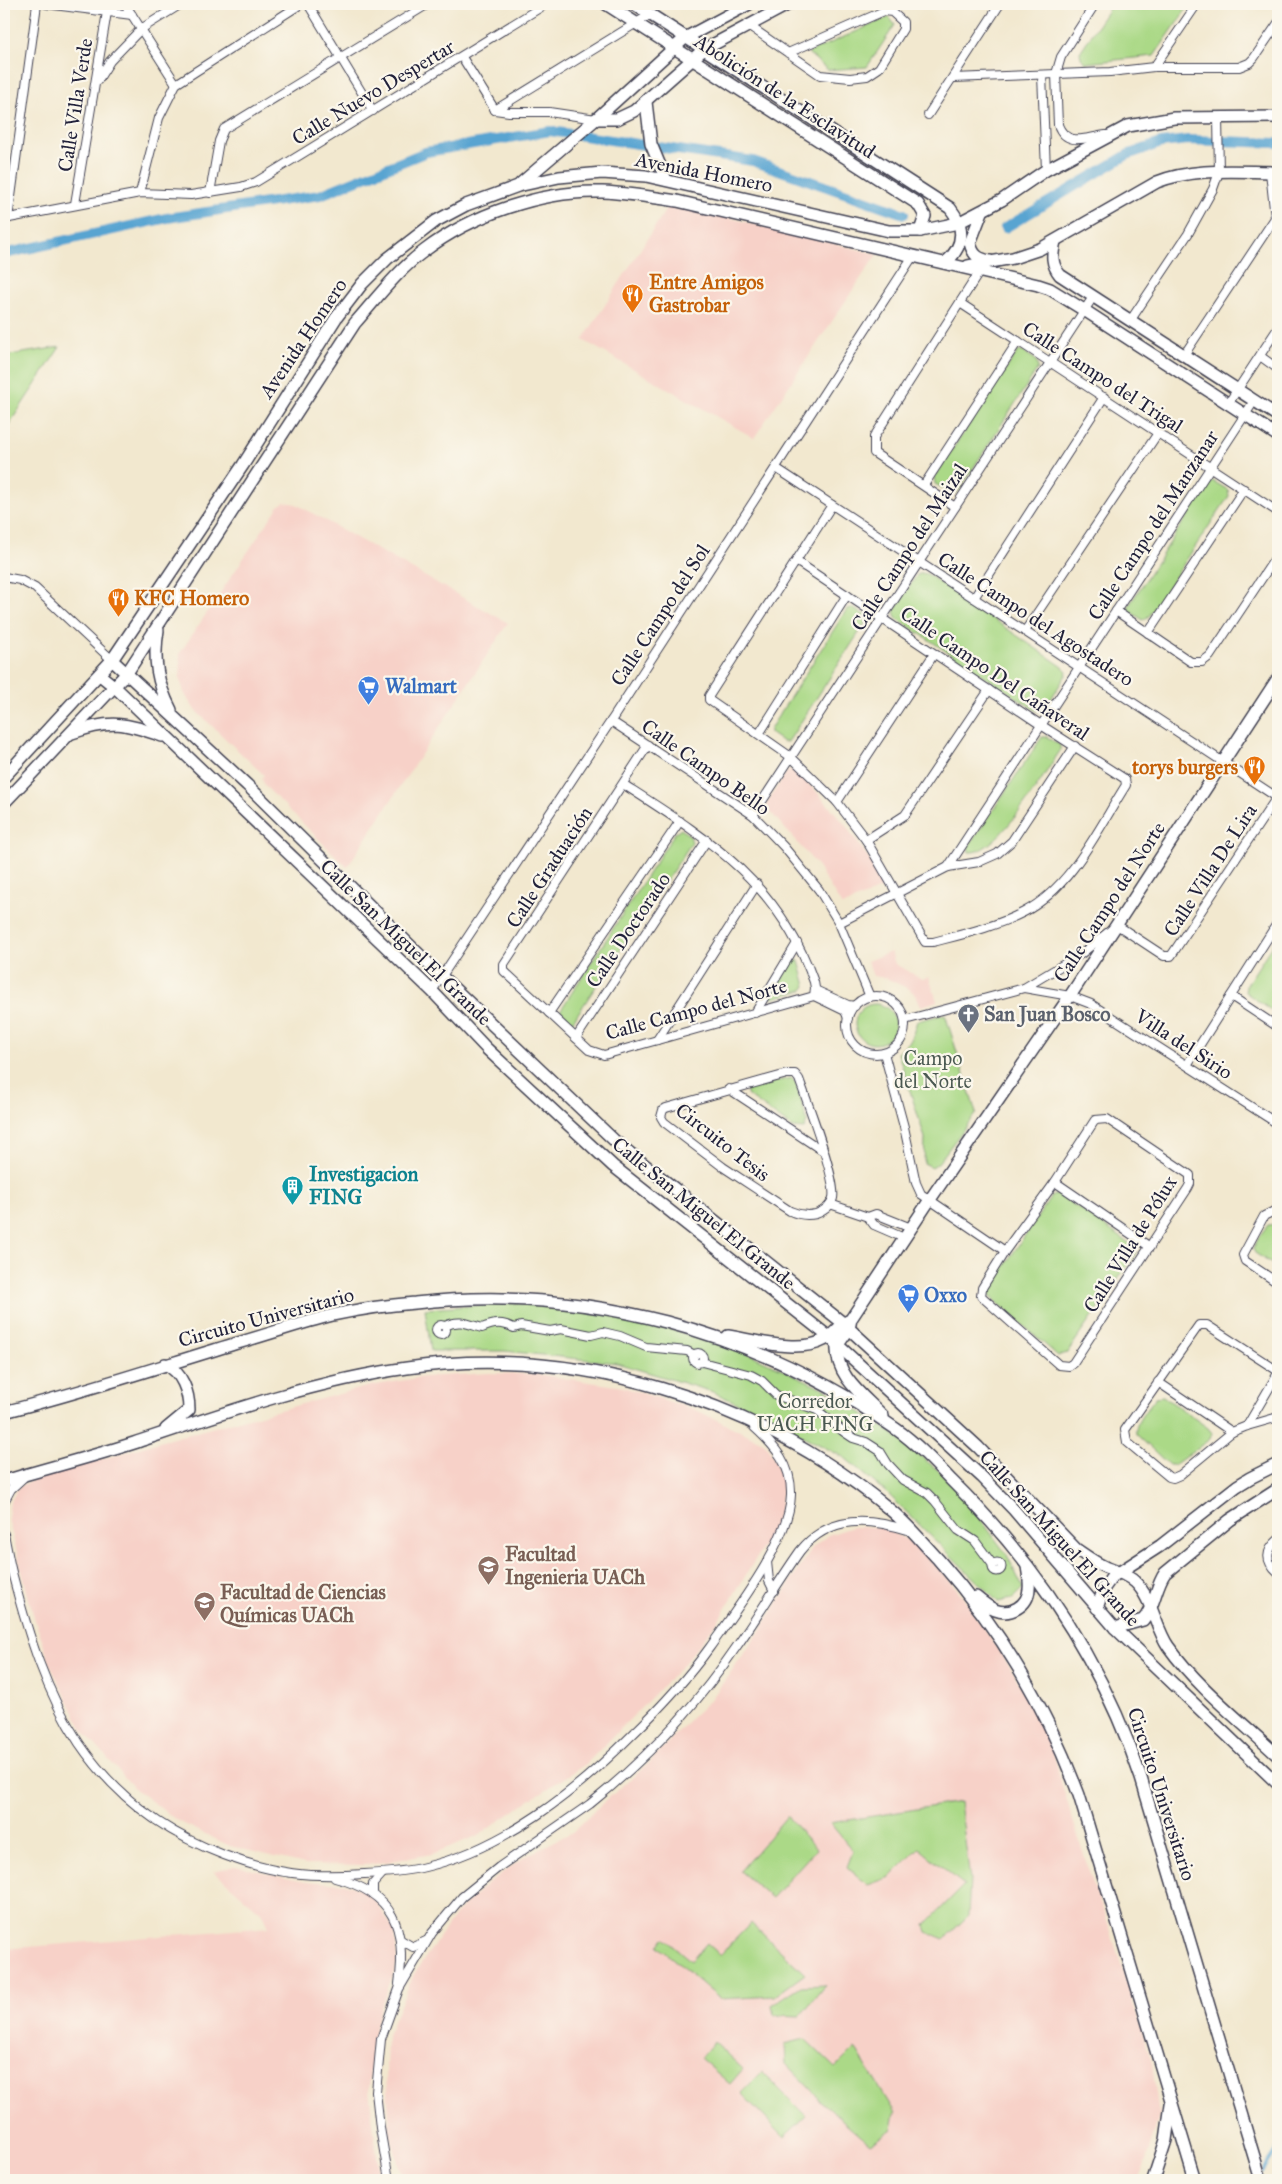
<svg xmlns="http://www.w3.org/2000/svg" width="1282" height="2184" font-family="'IM FELL Great Primer',serif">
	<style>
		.built { fill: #f7d1c8 }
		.green { fill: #abd987; stroke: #667e61 }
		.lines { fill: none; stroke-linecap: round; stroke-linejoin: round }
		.stream { stroke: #59a4d1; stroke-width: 3 }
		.canal { stroke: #59a4d1; stroke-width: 10 }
		.street-casing { stroke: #414051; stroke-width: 10 }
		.secondary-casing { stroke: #414051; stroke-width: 14 }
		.street { stroke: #fff; stroke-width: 8 }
		.secondary { stroke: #fff; stroke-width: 11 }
		.labels { text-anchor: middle; stroke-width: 4.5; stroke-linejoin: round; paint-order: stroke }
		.street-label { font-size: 20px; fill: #22223b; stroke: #fbf7ec }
		.food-label { font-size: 20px; font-weight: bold; fill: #c56008; stroke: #fbf7ec; text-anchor: start }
		.shop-label { font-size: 20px; font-weight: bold; fill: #366cbe; stroke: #fbf7ec; text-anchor: start }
		.worship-label { font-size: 20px; font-weight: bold; fill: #5b616d; stroke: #fbf7ec; text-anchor: start }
		.park-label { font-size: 20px; fill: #4b5952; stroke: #fbf7ec }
		.culture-label { font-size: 20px; font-weight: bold; fill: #0d838f; stroke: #fbf7ec; text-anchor: start }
		.education-label { font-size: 20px; font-weight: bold; fill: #785e54; stroke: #fbf7ec; text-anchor: start }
	</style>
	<rect width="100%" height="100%" fill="#fbf7ec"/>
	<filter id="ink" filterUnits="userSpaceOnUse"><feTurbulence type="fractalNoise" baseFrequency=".02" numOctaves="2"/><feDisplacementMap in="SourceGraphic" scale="10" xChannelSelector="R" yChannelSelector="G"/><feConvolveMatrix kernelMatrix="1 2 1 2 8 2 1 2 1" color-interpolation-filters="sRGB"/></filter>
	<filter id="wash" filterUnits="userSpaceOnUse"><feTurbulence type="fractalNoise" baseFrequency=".0096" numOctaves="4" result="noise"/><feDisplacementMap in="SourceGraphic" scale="20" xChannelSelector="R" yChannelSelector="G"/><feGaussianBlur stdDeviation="1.12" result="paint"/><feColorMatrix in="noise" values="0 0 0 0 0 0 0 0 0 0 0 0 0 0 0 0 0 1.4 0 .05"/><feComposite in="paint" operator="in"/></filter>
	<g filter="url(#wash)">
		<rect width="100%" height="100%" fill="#f2e8cf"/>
		<!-- built -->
		<g class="built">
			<path d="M668,206h13l196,48 -123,184 -171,-98z"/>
			<path d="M284,502l12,2 212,119 -161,244 -83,-82 -2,-7 2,-3 -69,-65 -11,-17 -4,-14v-26l98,-146z"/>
			<path d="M793,770l23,21 27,31 36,51 6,10 -1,4 -42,19 -26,-42 -49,-56v-5l20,-32z"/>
			<path d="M891,952l4,12 27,15 7,-2 8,24 -16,5 -5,-11 -7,-6 -23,-11 -13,-2 -6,-15z"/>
			<path d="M489,1373l47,1 87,13 73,23 69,33 11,19 7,21 -3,25 -7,22 -55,91 -36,45 -96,98 -55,35 -52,36 -47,19 -64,11 -63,-1 -75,-18 -54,-26 -42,-32 -50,-56 -33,-65 -18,-53 -25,-96 2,-16 9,-15 14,-7 133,-40 204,-54 54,-9z"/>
			<path d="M853,1527h27l36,17 39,42 55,81 41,75 9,37 33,105 14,36 45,143 7,53 -15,51 -7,13h-733l-13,-39 -5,-64 1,-42 27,-61 41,-59 33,-32 35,-25 51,-27 22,-22 51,-44 45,-48 20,-19 44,-61 56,-89 16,-13z"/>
			<path d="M235,1866l69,15 41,3 19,7 12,11 19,29 2,32 -18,50 -8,36 -2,41 11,90h-376v-231l265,-22 -6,-13 -50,-43z"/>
		</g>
		<!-- green -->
		<g class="green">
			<path d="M1112,4h78l-36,52 -68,7 -5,-5 -1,-6z"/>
			<path d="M889,17l6,8 -28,42 -39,3 -20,-17z"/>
			<path d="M60,347l-56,85v-76z"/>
			<path d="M1018,351l6,1 12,8 2,8 -79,122 -4,4 -20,-10 -1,-7z"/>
			<path d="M1213,481l15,9 1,6 -80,120 -6,4 -14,-9 -1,-4 80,-123z"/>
			<path d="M922,573l5,1 136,93 4,4 -1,4 -22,35 -5,1 -4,-1 -139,-92 -2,-7 23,-36z"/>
			<path d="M852,608l14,8v6l-78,120h-5l-13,-9v-4l77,-120z"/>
			<path d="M1042,737h5l13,8v6c-16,23 -62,104 -91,101l-1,-5z"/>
			<path d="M681,829l9,7 2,6 -119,179 -4,-1 -9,-9 114,-177z"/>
			<path d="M1278,936v79l-33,-23 1,-6z"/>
			<path d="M793,959l6,2 7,25 -3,4 -30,8 -4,-1v-4z"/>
			<circle cx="875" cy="1024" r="20"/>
			<path d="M945,1014l31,99 -38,50 -6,4 -8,-4 1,-25 -27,-85 13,-13 6,-19z"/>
			<path d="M791,1078l5,5 11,39 -3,7 -11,-1 -46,-33v-5l3,-3z"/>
			<path d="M1058,1194l77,53 1,6 -69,100 -9,3 -69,-61 -1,-5 63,-93z"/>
			<path d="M1277,1224l1,1v43l-23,-15 -2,-4 7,-14 8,-10z"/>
			<path d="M513,1303l115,13 119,37 80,37 65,43 47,38 23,23 45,61 16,33 -11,11 -14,3 -110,-108 -43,-36 -86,-45 -46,-21 -96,-29 -112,-12h-74l-6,-42z"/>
			<path d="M1163,1396l45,32 4,5 -2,6 -36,26h-5l-33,-31c-2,-12 13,-27 20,-37z"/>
			<path d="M960,1802l10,78 -2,36 -24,23 -17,-7 -2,-7 39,-40 -45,-37 -29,29 -22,8 -21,-18 6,-16 -23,-28z"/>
			<path d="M787,1816l29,33 -44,49 -32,-27z"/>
			<path d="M751,1923l54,51 -30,22 -55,3 -62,-53 6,-8 27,23 16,-18 13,12z"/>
			<path d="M825,1985l-25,31 -26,-1 -2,-10 29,-19z"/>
			<path d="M805,2039l30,29 20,-20 40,65 -3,16 -22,15 -53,-46 1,-1 -32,-33 -1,-20z"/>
			<path d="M714,2042l29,27 -13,15 -30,-26z"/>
			<path d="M762,2072l44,44 -22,21 -43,-44z"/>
		</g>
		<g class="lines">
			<!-- stream -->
			<path class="stream" d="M1263,2171l15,-23"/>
			<!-- canal -->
			<g class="canal">
				<path d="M1005,228l122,-73 34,-12 27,-3 90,3"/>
				<path d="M4,254l163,-36 153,-23 106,-43 124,-21 203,30 151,53"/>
			</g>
		</g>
	</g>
	<g filter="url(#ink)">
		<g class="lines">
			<defs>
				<g id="street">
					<path d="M46,4l86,11"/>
					<path d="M125,4l51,80"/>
					<path d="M308,4l65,107"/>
					<path d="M1095,4l-34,53 -5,17 2,51c9,23 29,12 48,10"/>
					<path d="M748,25l72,50 30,3 17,-2 12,-8 24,-39v-7l-11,-10 -8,-1 -96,42"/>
					<path d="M462,57l33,53"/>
					<path d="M1154,67l43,-63"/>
					<path d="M1042,75l4,95"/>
					<path d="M953,78l157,-6 44,-5h85l10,-4 5,-5 24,-35"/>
					<path d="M98,80l12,-19 31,-32 40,-25"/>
					<path d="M495,110l156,-96"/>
					<path d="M495,110l14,2h40l47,7"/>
					<path d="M928,115l72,-111"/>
					<path d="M140,193l19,-75 17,-34 125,-80"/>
					<path d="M210,193l9,-52 5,-12 204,-125"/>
					<path d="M75,204l32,-192"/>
					<path d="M4,219l136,-26 51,2 50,-8 15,-5 290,-178"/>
					<path d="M8,219l29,-215"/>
					<path d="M960,303l318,209"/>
					<path d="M1130,321l58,-87 25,-45 6,-17 -1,-55"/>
					<path d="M1184,355l91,-137 -5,-46"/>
					<path d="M1260,356l18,13"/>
					<path d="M1228,404l50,-76"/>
					<path d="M776,468l502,330"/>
					<path d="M924,485l94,-144"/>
					<path d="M955,507l-81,-54v-16l106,-166"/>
					<path d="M796,561l245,164 84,54 1,6c-28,44 -54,102 -102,127 -29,15 -60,22 -91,30h-8l-59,-102 -29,-38 -46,-45 -82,-57v-4l123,-191"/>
					<path d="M4,577l16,3 15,8 77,72"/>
					<path d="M974,598l130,-201"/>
					<path d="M1116,611l75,51h11l8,-6 68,-102"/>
					<path d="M1025,631l133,-198"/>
					<path d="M1148,633l96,-144"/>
					<path d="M611,721l142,94 31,32 35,43 20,33 31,74"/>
					<path d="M759,734l88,-139"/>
					<path d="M623,784c85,55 155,97 191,198l1,6 -1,8 -210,59 -15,-5 -85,-79v-7l144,-219"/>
					<path d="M837,802l97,-148"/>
					<path d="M753,815l340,-518"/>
					<path d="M866,840l39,-25 84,-125"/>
					<path d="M948,867l306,-466"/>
					<path d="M839,923l109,-56 31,-5 18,-8 15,-13 63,-95"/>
					<path d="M1024,988l46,8 21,8 187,120"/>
					<path d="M815,990l33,15 7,1"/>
					<path d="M432,991l179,-270 302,-465"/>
					<path d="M814,996l31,15 3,7"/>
					<path d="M1231,996l47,31"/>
					<circle cx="876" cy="1025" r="29"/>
					<path d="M549,1013l131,-192"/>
					<path d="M755,1013l42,-70"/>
					<path d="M905,1020l119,-32 57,-34 36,-29 47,31h7l106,-159"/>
					<path d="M576,1038l131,-198"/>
					<path d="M657,1040l100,-156"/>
					<path d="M884,1053l20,74 12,56 5,11 84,57 -23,37 -1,8 78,69 10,1 4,-3 115,-175 2,-4v-9l-83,-56 -12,1 -40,62 -50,69"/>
					<path d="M1187,1065l91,-143"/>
					<path d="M787,1074h8l4,5c8,22 38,101 34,119 -2,8 -9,13 -17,16 -9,2 -17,1 -26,-3l-67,-44 -59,-45 -3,-5 2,-7 3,-2z"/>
					<path d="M729,1089l94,62"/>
					<path d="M1055,1182l95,65"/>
					<path d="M830,1204l38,13 6,8 30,13"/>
					<path d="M1278,1211h-4l-10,5 -21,39 2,6 33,22"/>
					<path d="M868,1217l8,-3 35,14"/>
					<circle cx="441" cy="1330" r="5"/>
					<path d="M445,1326c14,-7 23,-2 37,2 12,-5 20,-6 32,0l7,-2 29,5 11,-2 30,6 12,-3 17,4 26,11 41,4 8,4"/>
					<circle cx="698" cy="1358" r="5"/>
					<path d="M702,1362l49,13 11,6 14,14 41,15 27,22 9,6 13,4 14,9 8,13 15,16 24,13 8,8 23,29 17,11 18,24"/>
					<path d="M1278,1371l-71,-46h-8l-74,105 2,12 42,35 4,1 7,-3 52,-43 15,-6 31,-9"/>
					<path d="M1158,1382l74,50"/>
					<path d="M1247,1426l31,-53"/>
					<path d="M4,1502l7,-13 13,-12"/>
					<path d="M4,1534c3,14 5,28 9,42 15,58 33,117 66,167 36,53 86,90 145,112 50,19 86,23 140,19 20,-1 41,-2 61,-7 80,-19 150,-75 207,-132 28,-27 55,-56 78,-88 26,-37 80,-107 81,-152 1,-30 -16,-49 -37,-68"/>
					<path d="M1278,1540c-13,11 -13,21 0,33"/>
					<path d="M767,1562l2,19 5,10"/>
					<circle cx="997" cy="1567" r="4.5"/>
					<path d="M335,1878c59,15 72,50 64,106"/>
					<path d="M373,1894v-10l10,-11"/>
					<path d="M401,1940l12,7 13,-6"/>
					<path d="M389,2180l-9,-52 -4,-36 5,-53 18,-50 33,-56 30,-36 37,-30 91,-63c56,-45 107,-99 147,-158 22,-31 41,-64 63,-95 30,-37 69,-33 111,-20"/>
				</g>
				<g id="secondary">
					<path d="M606,4l312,200 7,12 -5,15"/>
					<path d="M634,4l316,204c16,20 14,39 -5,55"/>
					<path d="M646,102l5,42 15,36"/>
					<path d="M596,119h21l17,-8 69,-61 86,-46"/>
					<path d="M520,184l76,-65 89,-81 64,-34"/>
					<path d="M982,212l-12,31c3,12 8,16 20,18"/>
					<path d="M1055,241c-3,14 -4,23 5,34l218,141"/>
					<path d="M968,266l45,-8 27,-9 117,-67c38,-15 81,-10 121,-10"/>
					<path d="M158,630c-5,30 -1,53 13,80"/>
					<path d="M112,660l135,125 195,192 174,165 227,181 135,124 98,102c9,6 18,13 29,18 10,4 22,7 30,15 17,16 20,45 33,64 30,42 73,75 110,110"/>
					<path d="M100,675l15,12 317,304 55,58 126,117 216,171 153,140 32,33 101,118 163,156"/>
					<path d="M72,733c39,-14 53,-10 90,3"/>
					<path d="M4,777l108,-117 131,-195 93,-147 26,-34 25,-25 49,-38 30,-16 52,-19 41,-9 43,-4 44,3 243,55h31l38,-8 44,-23 44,-30 82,-44 46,-8 104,-1"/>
					<path d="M4,803l123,-130 228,-350c22,-25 42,-52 69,-72 47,-36 118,-61 178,-59 25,1 50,5 75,9l361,84 12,4 34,21 194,126"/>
					<path d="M728,1336c26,4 71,18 96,4 9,-4 14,-14 24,-19"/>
					<path d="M165,1364c17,8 24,28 24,46l-23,19"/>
					<path d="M4,1412c77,-19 154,-45 230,-68 33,-9 66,-21 99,-29 27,-6 55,-10 82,-12 169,-19 342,28 481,126 20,14 38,33 55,51 86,84 152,184 190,298l120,402"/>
					<path d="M883,1416c-19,-20 -48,-40 -46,-70l12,-17 2,-10 78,-118 141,-205 208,-318"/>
					<path d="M4,1481c43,-13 87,-24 130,-38 89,-30 180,-62 273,-75 168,-24 351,32 481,140 19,15 34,34 50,51 64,72 107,146 141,236l116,385"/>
					<path d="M976,1597c6,5 12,10 19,13 15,6 33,-4 34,-21 1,-7 -1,-15 -2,-23"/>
					<path d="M1097,1608l7,-20 8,-11 48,-31 77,-60 13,-8 28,-14"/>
					<path d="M1115,1628l28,-8c12,-13 12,-33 22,-47l65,-53 48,-31"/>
					<path d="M1153,2180l13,-40 5,-36"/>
				</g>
			</defs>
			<!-- street casing -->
			<use href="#street" class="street-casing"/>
			<!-- secondary casing -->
			<use href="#secondary" class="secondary-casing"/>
			<!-- street -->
			<use href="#street" class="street"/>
			<!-- secondary -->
			<use href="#secondary" class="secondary"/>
		</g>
	</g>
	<!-- icons -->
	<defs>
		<symbol id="restaurant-pin" viewBox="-11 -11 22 30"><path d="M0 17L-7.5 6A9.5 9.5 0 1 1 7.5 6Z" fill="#e8710a" stroke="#fbf7ec"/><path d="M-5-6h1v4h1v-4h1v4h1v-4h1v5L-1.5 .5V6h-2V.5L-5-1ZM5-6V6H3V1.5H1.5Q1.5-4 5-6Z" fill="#fff"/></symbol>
		<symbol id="supermarket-pin" viewBox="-11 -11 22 30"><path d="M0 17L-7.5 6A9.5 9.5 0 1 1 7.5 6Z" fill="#3f7fe0" stroke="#fbf7ec"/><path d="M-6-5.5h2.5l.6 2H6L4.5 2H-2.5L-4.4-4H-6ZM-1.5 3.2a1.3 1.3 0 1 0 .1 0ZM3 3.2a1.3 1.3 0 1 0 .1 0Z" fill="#fff"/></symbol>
		<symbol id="church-pin" viewBox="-11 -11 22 30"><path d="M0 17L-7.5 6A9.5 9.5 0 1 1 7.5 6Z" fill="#6b7280" stroke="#fbf7ec"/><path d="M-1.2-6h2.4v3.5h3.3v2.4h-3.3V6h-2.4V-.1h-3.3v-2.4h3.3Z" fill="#fff"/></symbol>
		<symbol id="building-pin" viewBox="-11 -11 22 30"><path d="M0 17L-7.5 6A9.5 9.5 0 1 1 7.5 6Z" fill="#0f9aa8" stroke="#fbf7ec"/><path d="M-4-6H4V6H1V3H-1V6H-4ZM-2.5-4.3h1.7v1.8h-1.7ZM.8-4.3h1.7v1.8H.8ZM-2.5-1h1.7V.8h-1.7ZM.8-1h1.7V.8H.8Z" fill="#fff"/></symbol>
		<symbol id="school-pin" viewBox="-11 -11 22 30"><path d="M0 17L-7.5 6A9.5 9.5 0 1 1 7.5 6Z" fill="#8d6e63" stroke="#fbf7ec"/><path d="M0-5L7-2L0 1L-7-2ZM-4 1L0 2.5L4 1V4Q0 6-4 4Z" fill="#fff"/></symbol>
	</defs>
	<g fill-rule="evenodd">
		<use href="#restaurant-pin" x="620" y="282" width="25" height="34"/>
		<use href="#restaurant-pin" x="106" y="586" width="25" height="34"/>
		<use href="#supermarket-pin" x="356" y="674" width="25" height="34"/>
		<use href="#restaurant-pin" x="1242" y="754" width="25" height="34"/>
		<use href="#church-pin" x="956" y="1002" width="25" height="34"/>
		<use href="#building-pin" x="280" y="1174" width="25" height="34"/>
		<use href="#supermarket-pin" x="896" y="1282" width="25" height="34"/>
		<use href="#school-pin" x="476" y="1554" width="25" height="34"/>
		<use href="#school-pin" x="192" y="1590" width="25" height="34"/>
	</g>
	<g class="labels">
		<!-- street labels -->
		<g class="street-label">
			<text transform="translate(373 92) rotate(-31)" y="7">Calle Nuevo Despertar</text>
			<text transform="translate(785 96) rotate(33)" y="7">Abolición de la Esclavitud</text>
			<text transform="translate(75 105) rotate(-81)" y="7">Calle Villa Verde</text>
			<text transform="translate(704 172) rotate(11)" y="7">Avenida Homero</text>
			<text transform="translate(303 338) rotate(-56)" y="7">Avenida Homero</text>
			<text transform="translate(1103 377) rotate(33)" y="7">Calle Campo del Trigal</text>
			<text transform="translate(1153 525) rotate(-57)" y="7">Calle Campo del Manzanar</text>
			<text transform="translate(909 547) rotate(-57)" y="7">Calle Campo del Maizal</text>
			<text transform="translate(660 615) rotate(-57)" y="7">Calle Campo del Sol</text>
			<text transform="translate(1036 619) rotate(33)" y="7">Calle Campo del Agostadero</text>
			<text transform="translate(995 673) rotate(34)" y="7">Calle Campo Del Cañaveral</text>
			<text transform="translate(706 767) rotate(35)" y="7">Calle Campo Bello</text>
			<text transform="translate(549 867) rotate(-57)" y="7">Calle Graduación</text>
			<text transform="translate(1210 870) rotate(-57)" y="7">Calle Villa De Lira</text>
			<text transform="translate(1109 902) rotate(-57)" y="7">Calle Campo del Norte</text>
			<text transform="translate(628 930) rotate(-56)" y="7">Calle Doctorado</text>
			<text transform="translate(406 942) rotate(44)" y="7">Calle San Miguel El Grande</text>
			<text transform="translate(696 1009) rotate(-15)" y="7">Calle Campo del Norte</text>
			<text transform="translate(1184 1044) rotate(33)" y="7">Villa del Sirio</text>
			<text transform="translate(723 1142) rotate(38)" y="7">Circuito Tesis</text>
			<text transform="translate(704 1213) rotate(39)" y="7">Calle San Miguel El Grande</text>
			<text transform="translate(1130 1244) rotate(-58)" y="7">Calle Villa de Pólux</text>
			<text transform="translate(266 1317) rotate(-15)" y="7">Circuito Universitario</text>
			<text transform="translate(1060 1538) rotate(48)" y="7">Calle San Miguel El Grande</text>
			<text transform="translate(1162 1794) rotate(72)" y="7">Circuito Universitario</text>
		</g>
		<!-- food labels -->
		<g class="food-label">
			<text x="649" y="289">Entre Amigos<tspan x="649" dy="23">Gastrobar</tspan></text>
			<text x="134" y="605">KFC Homero</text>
			<text x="1238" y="774" text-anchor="end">torys burgers</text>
		</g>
		<!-- shop labels -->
		<g class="shop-label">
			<text x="385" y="693">Walmart</text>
			<text x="924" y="1302">Oxxo</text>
		</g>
		<!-- worship labels -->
		<g class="worship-label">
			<text x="984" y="1021">San Juan Bosco</text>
		</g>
		<!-- park labels -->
		<g class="park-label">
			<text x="933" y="1065">Campo<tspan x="933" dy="23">del Norte</tspan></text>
			<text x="815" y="1408">Corredor<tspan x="815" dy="23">UACH FING</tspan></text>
		</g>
		<!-- culture labels -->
		<g class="culture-label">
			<text x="309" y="1181">Investigacion<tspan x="309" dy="23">FING</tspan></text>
		</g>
		<!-- education labels -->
		<g class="education-label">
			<text x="505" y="1561">Facultad<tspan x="505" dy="23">Ingenieria UACh</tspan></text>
			<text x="220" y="1599">Facultad de Ciencias<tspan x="220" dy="23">Químicas UACh</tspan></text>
		</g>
	</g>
	<!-- margin -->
	<rect width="1282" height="2184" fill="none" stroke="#fbf7ec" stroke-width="20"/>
</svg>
